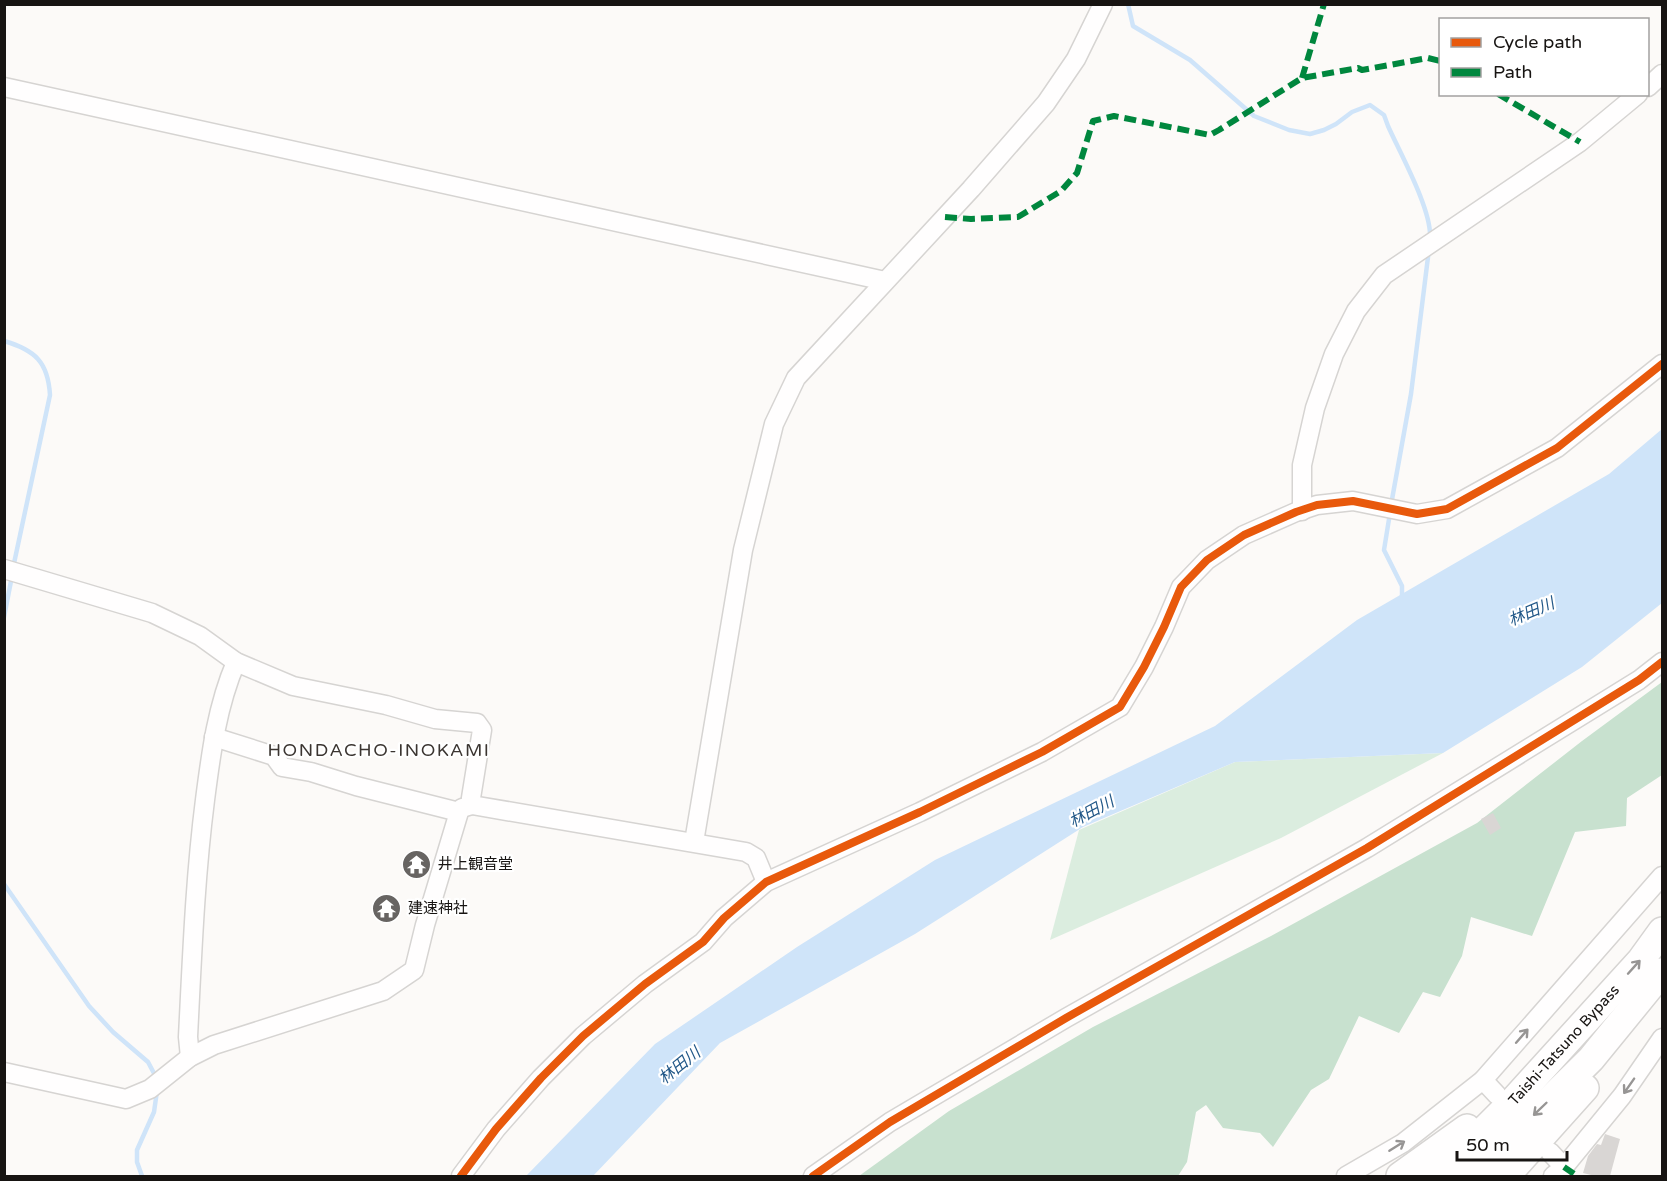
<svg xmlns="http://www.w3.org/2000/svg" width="1667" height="1181" font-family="'Varela Round','Noto Sans JP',sans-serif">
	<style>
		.green { fill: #dbeddf }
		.forest { fill: #c8e1cf }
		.water { fill: #cfe4f9 }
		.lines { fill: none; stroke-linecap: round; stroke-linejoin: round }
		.stream { stroke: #cfe4f9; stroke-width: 4.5 }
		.building { fill: #d9d6d4 }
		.minor-casing { stroke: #d6d4d2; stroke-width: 21 }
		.highway-casing { stroke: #d6d4d2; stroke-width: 30 }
		.minor { stroke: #fffefe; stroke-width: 18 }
		.highway { stroke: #fffefe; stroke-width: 27 }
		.quiet { stroke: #00873e; stroke-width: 6; stroke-dasharray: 12 6; stroke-linecap: butt }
		.cycleway-casing { stroke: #fff; stroke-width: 11 }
		.cycleway { stroke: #e8590c; stroke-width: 8 }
		.oneway { stroke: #979594 }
		.labels { text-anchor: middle; stroke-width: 4.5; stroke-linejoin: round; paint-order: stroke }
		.poi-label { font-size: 15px; fill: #171412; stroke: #fff; text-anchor: start }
		.street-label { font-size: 15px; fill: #171412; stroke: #fff }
		.water-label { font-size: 16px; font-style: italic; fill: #225888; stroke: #fff }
		.quarter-label { font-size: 18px; letter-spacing: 1.5px; fill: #3b3531; stroke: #fff }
	</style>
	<rect width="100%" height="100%" fill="#fcfaf8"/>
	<!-- green -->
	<path class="green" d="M1443,753l-162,85 -231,102 29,-110 156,-68z"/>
	<!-- forest -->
	<path class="forest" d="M1662,682v93l-35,23 -1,28 -51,6 -43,104 -61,-19 -9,39 -22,41 -17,-5 -24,41 -40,-17 -30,63 -18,11 -38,57 -13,-14 -37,-5 -17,-23 -10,7 -9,50 -9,14h-319l90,-65 144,-84 178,-91 206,-113 105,-82z"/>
	<!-- water -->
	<path class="water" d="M1662,429v174l-80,64 -139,86 -208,9 -152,65 -168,107 -195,109 -127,133h-67l129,-132 142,-97 138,-87 280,-134 142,-106 252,-146z"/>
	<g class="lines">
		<!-- stream -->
		<g class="stream">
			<path d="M1128,4l5,22 57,34 64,56 35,14 21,4 14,-4 12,-6 16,-12 18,-7 14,10 4,11c12,27 44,84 42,112"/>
			<path d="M4,341c31,9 44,21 46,54l-37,173"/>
			<path d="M1391,505l20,-111 18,-145"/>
			<path d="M1390,513l-6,37 18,36v13"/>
			<path d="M4,617l8,-41"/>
			<path d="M4,884l85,122 24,26 35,30 9,17"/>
			<path d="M142,1176l-5,-14v-12l17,-38 3,-21"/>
		</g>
	</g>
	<!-- building -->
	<g class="building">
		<path d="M1493,813l8,15 -11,7 -9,-16z"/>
		<path d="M1605,1134l15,5 -10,37h-15l-12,-3 5,-17 9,-12 4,1z"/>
	</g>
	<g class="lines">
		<defs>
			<g id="minor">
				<path d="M4,87l881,194"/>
				<path d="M1648,87l14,-13"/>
				<path d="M1302,511v-46l13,-57 19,-54 22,-43 28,-36 196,-133 58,-48"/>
				<path d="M4,569l148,44 48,23 36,26 57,24 93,19 49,14 42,4 5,7 -11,68 1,7"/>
				<path d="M214,737l60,19 8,11 29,5 45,14 103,26"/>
				<path d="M694,842l49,-292 31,-126 22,-46 175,-189 75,-86 30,-44 27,-55"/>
				<path d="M190,1057l-2,-20c4,-79 7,-159 17,-237 6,-47 12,-94 31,-138"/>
				<path d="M4,1072l122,27 24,-10 40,-32 24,-12 169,-54 31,-21 11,-45 34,-113 3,-4 10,-3 274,47 10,6 10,24"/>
				<path d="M1483,1080l14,15"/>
				<path d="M1550,1152l14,15"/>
				<path d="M461,1176l35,-47 45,-51 42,-42 62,-52 58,-42 21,-24 42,-36 154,-70 122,-60 78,-45 24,-40 20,-40 17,-40 26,-27 37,-25 52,-23 21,-7 36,-4 64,13 30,-5 110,-61 105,-84"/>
				<path d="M813,1176l77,-54 176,-104 301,-170 272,-168 23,-18"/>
				<path d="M1346,1176l57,-33 80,-63 179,-204"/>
				<path d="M1553,1176l11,-9 58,-71 40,-58"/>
			</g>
			<g id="highway">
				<path d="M1400,1176l67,-48"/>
				<path id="s1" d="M1435,1176l11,-8 66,-66 129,-142 21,-29"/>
				<path d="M1465,1176l25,-17 101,-100 71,-87"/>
				<path d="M1503,1176l13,-11 69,-77"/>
			</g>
		</defs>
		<!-- minor casing -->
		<use href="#minor" class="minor-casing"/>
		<!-- highway casing -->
		<use href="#highway" class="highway-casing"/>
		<!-- minor -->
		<use href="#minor" class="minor"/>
		<!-- highway -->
		<use href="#highway" class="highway"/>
		<!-- quiet -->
		<g class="quiet">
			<path d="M1302,78l22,-74"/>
			<path d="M1498,94l82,48"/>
			<path d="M945,217l26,2 47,-2 43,-26 16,-18 16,-52 21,-5 96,19 9,-5 83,-52 56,-10 4,2 66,-12 12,3"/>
			<path d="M1564,1167l13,9"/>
		</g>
		<defs>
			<g id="cycleway">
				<path d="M461,1176l35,-47 45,-51 42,-42 62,-52 58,-42 21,-24 42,-36 154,-70 122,-60 78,-45 24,-40 20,-40 17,-40 26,-27 37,-25 52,-23 21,-7 36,-4 64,13 30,-5 110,-61 105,-84"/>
				<path d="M813,1176l77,-54 176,-104 301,-170 272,-168 23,-18"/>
			</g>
		</defs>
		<!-- cycleway casing -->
		<use href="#cycleway" class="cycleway-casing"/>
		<!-- cycleway -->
		<use href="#cycleway" class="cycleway"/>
	</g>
	<!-- one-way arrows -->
	<defs><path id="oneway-shaft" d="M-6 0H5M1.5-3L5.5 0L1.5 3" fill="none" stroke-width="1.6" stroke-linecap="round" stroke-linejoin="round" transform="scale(1.5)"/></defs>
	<g class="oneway">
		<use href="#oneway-shaft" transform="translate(1634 967) rotate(-48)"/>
		<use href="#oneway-shaft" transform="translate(1522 1036) rotate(-49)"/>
		<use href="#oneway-shaft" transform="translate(1629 1086) rotate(125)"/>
		<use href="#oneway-shaft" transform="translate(1540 1109) rotate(136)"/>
		<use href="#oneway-shaft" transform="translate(1397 1146) rotate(-32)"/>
	</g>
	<!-- icons -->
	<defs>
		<symbol id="temple-disc" viewBox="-11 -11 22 22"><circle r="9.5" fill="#676462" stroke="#fff"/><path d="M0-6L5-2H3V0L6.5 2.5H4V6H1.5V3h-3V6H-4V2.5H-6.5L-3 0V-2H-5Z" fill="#fff"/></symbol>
	</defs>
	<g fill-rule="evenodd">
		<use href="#temple-disc" x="400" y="848" width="33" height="33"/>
		<use href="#temple-disc" x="370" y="892" width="33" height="33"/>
	</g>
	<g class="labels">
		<!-- poi labels -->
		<g class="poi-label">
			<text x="438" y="869">井上観音堂</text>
			<text x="408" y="913">建速神社</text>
		</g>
		<!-- street labels -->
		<g class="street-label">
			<text dy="5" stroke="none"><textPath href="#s1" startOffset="184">Taishi-Tatsuno Bypass</textPath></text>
		</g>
		<!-- water labels -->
		<g class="water-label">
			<text transform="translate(1531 611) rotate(-23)" y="6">林田川</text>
			<text transform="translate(1091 811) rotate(-28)" y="6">林田川</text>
			<text transform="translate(679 1065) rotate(-39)" y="6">林田川</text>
		</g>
		<!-- quarter labels -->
		<g class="quarter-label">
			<text x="379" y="756">HONDACHO-INOKAMI</text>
		</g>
	</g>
	<!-- border -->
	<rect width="1667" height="1181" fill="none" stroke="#171412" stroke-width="12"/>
	<!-- legend -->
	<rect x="1439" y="18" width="210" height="78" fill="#ffffff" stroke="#a2a1a0" stroke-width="1.5"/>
	<rect x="1451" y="38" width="30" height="9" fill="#e8590c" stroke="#a2a1a0" stroke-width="1.5"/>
	<text x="1493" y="48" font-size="18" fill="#171412">Cycle path</text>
	<rect x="1451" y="68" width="30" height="9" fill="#00873e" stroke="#a2a1a0" stroke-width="1.5"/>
	<text x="1493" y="78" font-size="18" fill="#171412">Path</text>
	<!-- scale -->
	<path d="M1457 1151v9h110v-9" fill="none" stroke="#171412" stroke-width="3"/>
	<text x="1466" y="1151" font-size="18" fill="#171412" stroke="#ffffff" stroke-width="4.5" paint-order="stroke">50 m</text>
</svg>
